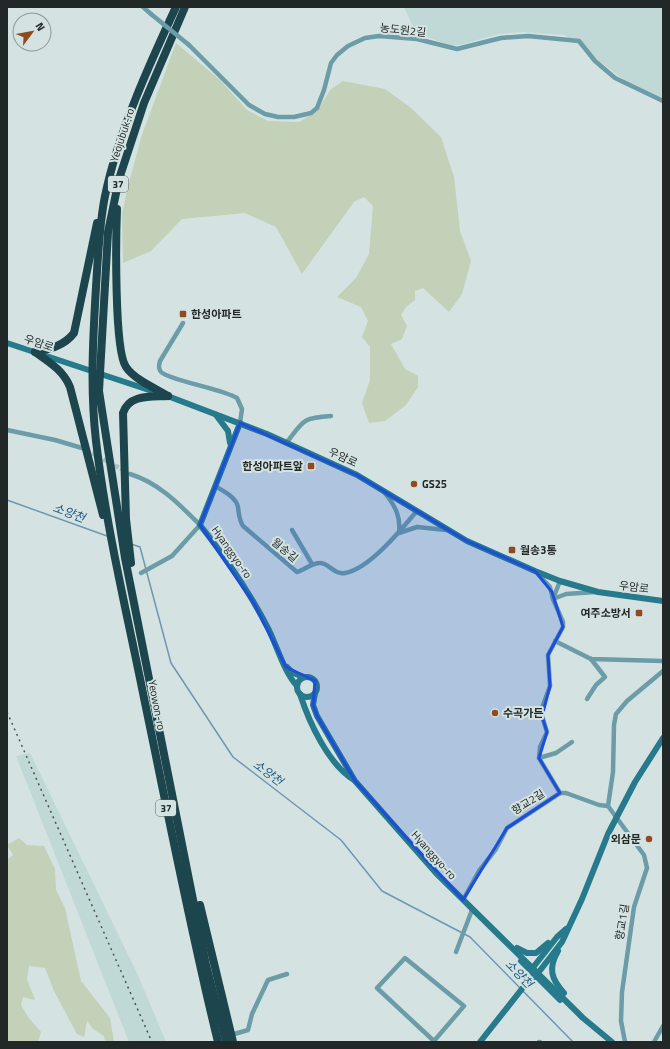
<svg xmlns="http://www.w3.org/2000/svg" width="670" height="1049" font-family="'Titillium Web','Noto Sans KR',sans-serif">
	<style>
		.built { fill: #c1d9d6 }
		.green { fill: #c2d1b8 }
		.lines { fill: none; stroke-linecap: round; stroke-linejoin: round }
		.stream { stroke: #7096b3; stroke-width: 1.5 }
		.street-tunnel { stroke: #b0bebc; stroke-width: 4.5; stroke-dasharray: 4.5 2; stroke-linecap: butt }
		.street { stroke: #6b9ca7; stroke-width: 4.5 }
		.secondary { stroke: #267a8c; stroke-width: 6 }
		.highway { stroke: #1c454e; stroke-width: 8 }
		.rail { stroke: #4a5251; stroke-width: 1.5; stroke-dasharray: 2 4; stroke-linecap: butt }
		.street-bridge { stroke: #6b9ca7; stroke-width: 4.5 }
		.marked { fill: #1d4ed8; fill-opacity: 0.2; stroke: #1d4ed8; stroke-width: 3; stroke-linejoin: round }
		.poi-dot { fill: #8f4b1e; stroke: #d4e3e1; stroke-width: 1.5 }
		.labels { text-anchor: middle; stroke-width: 4; stroke-linejoin: round; paint-order: stroke }
		.shield { fill: #d4e3e1; stroke: #57605f; stroke-width: 1 }
		.shield-label { font-size: 10px; font-weight: bold; fill: #222827 }
		.street-label { font-size: 11px; fill: #222827; stroke: #d4e3e1 }
		.poi-label { font-size: 11px; font-weight: bold; fill: #222827; stroke: #d4e3e1; text-anchor: start }
		.water-label { font-size: 12px; font-style: italic; fill: #1c5982; stroke: #d4e3e1 }
	</style>
	<rect width="100%" height="100%" fill="#d4e3e1"/>
	<!-- built -->
	<g class="built">
		<path d="M404,7h259v92l-35,-16 -63,-48 -43,-3 -23,2 -39,11h-11l-33,-12z"/>
		<path d="M30,753l107,220 29,69h-37l-113,-286z"/>
	</g>
	<!-- green -->
	<g class="green">
		<path d="M176,43l44,37 27,30 21,11 31,1 18,-11 14,-22 12,-8 42,8 26,19 30,29 13,40 6,54 11,30 -9,33 -13,18 -26,-24 -8,3v9l-9,7 -5,8 6,11 -5,13 -11,5 14,25 13,7v11l-12,18 -21,16 -16,2 -7,-20 8,-23v-33l-8,-10 6,-16 -7,-14 -24,-10 19,-19 13,-24 4,-48 -9,-9 -10,5 -52,72 -26,-47 -31,-14 -63,6 -31,32 -28,12 -1,-49 6,-28 14,-51z"/>
		<path d="M19,838l8,7 17,1 11,23 1,21 9,18 16,73 29,37 4,24h-9l-1,-6 -11,-7 -6,-8 -3,16 -7,-3 -23,-43 -9,-23 -16,-2 -2,13 8,21 -12,-3 -2,8 7,12 13,15 -3,10h-31v-182l6,-5 -6,-10z"/>
	</g>
	<g class="lines">
		<!-- stream -->
		<g class="stream">
			<path d="M7,500l100,36"/>
			<path d="M131,544l9,3 31,116 62,94 108,83 41,51 88,46 50,51"/>
			<path d="M523,991l50,51"/>
		</g>
		<!-- street-tunnel -->
		<path class="street-tunnel" d="M86,450l39,21"/>
		<!-- street -->
		<g class="street">
			<path d="M143,7l8,7"/>
			<path d="M189,45l60,60 16,9 13,3h16l17,-4 6,-5 7,-18 7,-27 6,-8 11,-9 17,-8 14,-2 38,3 40,10 44,-11 27,-2 51,5 16,20 20,17 48,23"/>
			<path d="M183,323l-23,38c-1,4 -2,7 1,11 8,8 61,17 76,26l5,11 -2,14"/>
			<path d="M7,430l48,10 27,8"/>
			<path d="M287,442c17,-22 15,-24 44,-26"/>
			<path d="M130,474c29,9 49,30 70,51l-28,31 -31,17"/>
			<path d="M215,486c8,5 21,11 23,21 1,8 1,13 5,19l54,46c8,-2 14,-9 23,-9 9,0 14,12 25,10 24,-4 56,-43 71,-61"/>
			<path d="M385,493c10,13 16,23 14,40l18,-6 29,3"/>
			<path d="M292,530l20,34"/>
			<path d="M538,574l12,13 3,12 13,-5 29,-2"/>
			<path d="M555,641l36,18 72,2"/>
			<path d="M587,699l9,-14 9,-8 -14,-18"/>
			<path d="M539,758l17,-5 16,-11"/>
			<path d="M560,793h6l33,12 9,1"/>
			<path d="M463,900l16,-29 17,-22 11,-21 53,-35 -21,-35 1,-11 7,-15 -5,-16v-8l8,-22 -2,-31 15,-28v-5l-10,-23 7,-18"/>
			<path d="M456,952l16,-42"/>
			<path d="M231,1035l17,-5 4,-16 16,-34 19,-6"/>
			<path d="M434,1041l30,-35 -59,-48 -28,30 58,54"/>
			<path d="M539,1042h1"/>
			<path d="M625,1042l-4,-21 1,-29 12,-85 13,-39 -3,-13 -36,-49 5,-34 1,-47 2,-11 11,-13 36,-30"/>
			<path d="M654,1042l9,-16"/>
		</g>
		<!-- secondary -->
		<g class="secondary">
			<path d="M7,343l148,49"/>
			<path d="M165,395l102,39 90,41 110,66 68,30 25,10 38,11 65,9"/>
			<path d="M216,415l12,16 2,12"/>
			<path d="M240,423l-40,102c25,32 49,66 68,103 9,18 16,44 29,58"/>
			<path d="M287,667l6,6 11,4"/>
			<circle cx="307" cy="687" r="10"/>
			<path d="M315,693l-2,12 4,11 38,65 81,92 147,145 29,24"/>
			<path d="M300,694c9,28 28,70 54,86"/>
			<path d="M517,948l10,5h9l12,-10"/>
			<path d="M558,951c-10,17 -7,28 6,42"/>
			<path d="M521,961l39,39"/>
			<path d="M531,970l26,-33 9,-8"/>
			<path d="M480,1042l49,-62 6,-3 27,-35 20,-43 26,-65 27,-52 28,-44"/>
		</g>
		<!-- highway -->
		<g class="highway">
			<path d="M176,7c-27,58 -58,126 -71,189 -6,30 -7,61 -9,91 -3,51 -6,102 0,154 10,86 31,172 48,257 24,115 46,230 74,344"/>
			<path d="M185,7l-41,96 -25,76 -11,53 -9,159 26,167 81,407 20,77"/>
			<path d="M117,209c-1,25 -3,141 9,158 9,13 29,21 42,29"/>
			<path d="M35,352c14,10 28,18 35,35l33,128"/>
			<path d="M35,352c15,-3 29,-6 39,-19l23,-110"/>
			<path d="M131,563l-5,-44 -3,-106c6,-19 28,-16 45,-17"/>
			<path d="M200,905l33,137"/>
		</g>
		<!-- rail -->
		<path class="rail" d="M7,712l145,330"/>
		<!-- street-bridge -->
		<path class="street-bridge" d="M151,14l38,31"/>
	</g>
	<!-- marked area -->
	<path class="marked" d="M240,423l117,52 110,66 68,30 17,21 11,35 -15,28 2,31 -8,30 5,16 -8,26 21,35 -53,35 -44,72 -108,-119 -38,-65 -4,-11 2,-24 -29,-14 -33,-65 -53,-77z"/>
	<!-- markers -->
	<g class="poi-dot">
		<rect x="179" y="310" width="8" height="8" rx="2"/>
		<rect x="307" y="462" width="8" height="8" rx="2"/>
		<circle cx="414" cy="484" r="4"/>
		<rect x="508" y="546" width="8" height="8" rx="2"/>
		<rect x="635" y="609" width="8" height="8" rx="2"/>
		<circle cx="495" cy="713" r="4"/>
		<circle cx="649" cy="839" r="4"/>
	</g>
	<g class="labels">
		<!-- shield labels -->
		<g class="shield">
			<rect x="108" y="176" width="20" height="16" rx="3"/>
			<rect x="156" y="800" width="20" height="16" rx="3"/>
		</g>
		<g class="shield-label">
			<text x="118" y="188">37</text>
			<text x="166" y="812">37</text>
		</g>
		<!-- street labels -->
		<g class="street-label">
			<text transform="translate(403 30) rotate(6)" y="4">농도원2길</text>
			<text transform="translate(122 135) rotate(-72)" y="4">Yeojubuk-ro</text>
			<text transform="translate(39 343) rotate(18)" y="4">우암로</text>
			<text transform="translate(343 457) rotate(25)" y="4">우암로</text>
			<text transform="translate(285 550) rotate(40)" y="4">월송길</text>
			<text transform="translate(232 552) rotate(55)" y="4">Hyanggyo-ro</text>
			<text transform="translate(634 587) rotate(7)" y="4">우암로</text>
			<text transform="translate(157 705) rotate(79)" y="4">Yeowon-ro</text>
			<text transform="translate(528 802) rotate(-32)" y="4">향교2길</text>
			<text transform="translate(434 855) rotate(48)" y="4">Hyanggyo-ro</text>
			<text transform="translate(622 922) rotate(-81)" y="4">향교1길</text>
		</g>
		<!-- poi labels -->
		<g class="poi-label">
			<text x="191" y="318">한성아파트</text>
			<text x="303" y="470" text-anchor="end">한성아파트앞</text>
			<text x="422" y="488">GS25</text>
			<text x="520" y="554">월송3통</text>
			<text x="631" y="617" text-anchor="end">여주소방서</text>
			<text x="503" y="717">수곡가든</text>
			<text x="641" y="843" text-anchor="end">외삼문</text>
		</g>
		<!-- water labels -->
		<g class="water-label">
			<text transform="translate(69 513) rotate(20)" y="4">소양천</text>
			<text transform="translate(268 773) rotate(37)" y="4">소양천</text>
			<text transform="translate(519 974) rotate(46)" y="4">소양천</text>
		</g>
	</g>
	<!-- border -->
	<rect width="670" height="1049" fill="none" stroke="#222827" stroke-width="16"/>
	<!-- north arrow -->
	<g transform="translate(32 32) rotate(58)"><circle r="19" fill="#d4e3e1" stroke="#8d9897"/>
	<path d="M0-3L7 15L0 10L-7 15Z" fill="#8f4b1e"/>
	<text y="-6" font-size="11" font-weight="bold" text-anchor="middle" fill="#222827">N</text>
	</g>
</svg>
